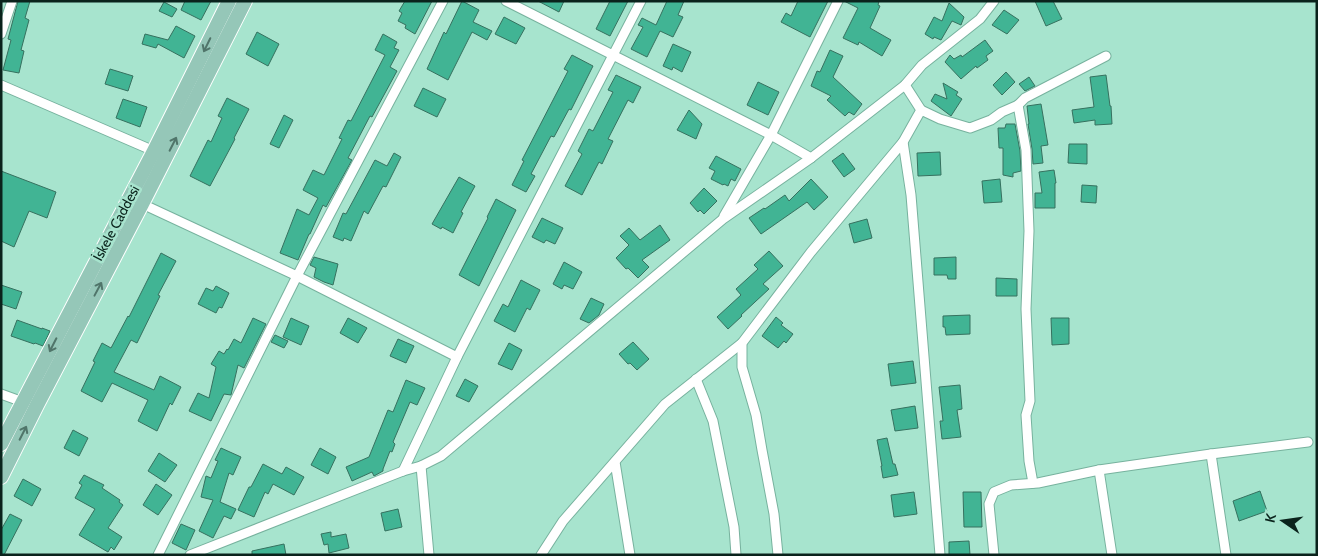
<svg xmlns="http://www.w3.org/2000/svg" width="1318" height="556" font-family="Cabin,sans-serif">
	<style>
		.building { fill: #41b494; stroke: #36715f }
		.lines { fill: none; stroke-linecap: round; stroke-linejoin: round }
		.minor-casing { stroke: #77b29e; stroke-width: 11 }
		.primary-casing { stroke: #fff; stroke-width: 16 }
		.minor { stroke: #fff; stroke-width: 9 }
		.primary { stroke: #95c7b8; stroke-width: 14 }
		.oneway { stroke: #50756a }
		.labels { text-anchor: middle; stroke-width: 5; stroke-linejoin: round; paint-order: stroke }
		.street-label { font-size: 14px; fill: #0a231c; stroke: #a7e4ce }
	</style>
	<rect width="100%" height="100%" fill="#a7e4ce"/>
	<!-- building -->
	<g class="building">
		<path d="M18,1h12l-5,17 4,2 -8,30 3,1 -5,22 -16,-3 8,-30 -3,-1z"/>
		<path d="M185,1h26l-10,19 -20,-10z"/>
		<path d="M405,1h27l-17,33 -10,-6 1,-3 -8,-4 4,-8 -3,-2z"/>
		<path d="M462,1l17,9 -6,12 19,9 -5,9 -15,-8 -24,48 -21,-11 17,-37 2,2z"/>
		<path d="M538,1h26l-5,11z"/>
		<path d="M610,1h18l-18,35 -14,-7z"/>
		<path d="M667,1h17l-6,14 5,2 -10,20 -13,-6 -13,26 -16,-8 12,-22 -5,-2 4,-7 14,7z"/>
		<path d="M798,1h30l-18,36 -29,-15 5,-9 5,3z"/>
		<path d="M844,1h35l-1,4 2,1 -10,22 21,12 -9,16 -23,-14 -1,3 -15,-7 15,-30z"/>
		<path d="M1035,1h18l9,18 -16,7z"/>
		<path d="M164,2l13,7 -5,8 -13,-6z"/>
		<path d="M949,3l15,14 -3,8 -9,-4 -11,19 -7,-3 -1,2 -8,-5 9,-17 8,4z"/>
		<path d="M1004,10l15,10 -12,14 -15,-9z"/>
		<path d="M504,17l21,11 -9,16 -21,-10z"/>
		<path d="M176,26l19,10 -11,22 -26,-14 -2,4 -14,-4 3,-10 23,6z"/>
		<path d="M257,32l22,12 -11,22 -22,-12z"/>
		<path d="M383,34l14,8 -3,6 5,2 -9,17 7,4 -25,46 -2,-1 -22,42 4,2 -26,47 -3,-2 -13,29h-1l-11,26 -18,-7 17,-44 12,6 9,-17 -15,-8 10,-20 11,5 18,-36 -3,-1 9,-18 3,1 34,-66 -10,-5z"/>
		<path d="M985,40l8,11 -7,5 2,4 -11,8 -1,-2 -15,13 -16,-17 5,-7 4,4 7,-4 1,2z"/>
		<path d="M673,44l18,8 -9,20 -9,-5 -1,3 -9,-4z"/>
		<path d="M830,50l13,6 -10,21 29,27 -8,11 -5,-3 -4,4 -18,-16 4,-4 -20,-10 6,-15 3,1z"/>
		<path d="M572,55l21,11 -22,44 -2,-1 -15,28 -3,-1 -20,38 4,2 -9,16 -14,-7 12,-24 -2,-1 46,-89 -4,-2z"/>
		<path d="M110,69l23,7 -5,15 -23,-7z"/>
		<path d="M1006,72l9,10 -13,13 -9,-10z"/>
		<path d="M616,75l25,12 -8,16 -5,-3 -20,39 5,2 -11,23 -3,-2 -17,33 -17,-9 17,-32 -4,-3 11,-22 4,2 20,-39 -5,-2z"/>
		<path d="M1106,75l4,31h1l1,18 -17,1v-5l-21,3 -2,-13 22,-3 -4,-30z"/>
		<path d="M1029,77l6,9 -10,5 -6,-7z"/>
		<path d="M758,82l21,10 -11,23 -21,-10z"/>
		<path d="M943,83l15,9 -2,3 6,4 -11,17 -20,-15 4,-7 12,5z"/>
		<path d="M423,88l23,11 -9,18 -23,-11z"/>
		<path d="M227,98l22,11 -15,29 1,1 -25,47 -20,-10 18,-36 3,2 11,-24 -4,-2z"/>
		<path d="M123,99l24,8 -7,20 -24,-9z"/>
		<path d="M1041,104l7,41 -7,1 2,17 -10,1 -1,-15 -4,-25h1l-2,-18z"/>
		<path d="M689,110l13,14 -6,15 -19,-9z"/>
		<path d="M284,115l9,5 -14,28 -9,-4z"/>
		<path d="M1006,124h9l5,27 1,20 -8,2v4l-10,-2v-27h-4l-1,-20h7z"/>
		<path d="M1069,144h18v20l-19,-1z"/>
		<path d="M940,152l1,23 -23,1 -1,-23z"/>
		<path d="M394,153l7,4 -15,30 -3,-1 -15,28 -4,-3 -13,30 -7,-3 -1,3 -10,-4 10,-24 3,1 29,-54 12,6z"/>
		<path d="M843,153l12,16 -11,8 -12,-16z"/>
		<path d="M716,156l25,13 -6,12 -4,-2 -3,7 -4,-2 -1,1 -12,-6 4,-8 -6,-3z"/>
		<path d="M1054,170l2,13h-1v25h-20v-15h7l-3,-21z"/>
		<path d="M1,171l55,21 -9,26 -18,-7 -15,36 -13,-6z"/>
		<path d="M459,177l16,9 -14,26 2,1 -10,20 -11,-6 -1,2 -9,-5z"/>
		<path d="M811,179l17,18 -14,13 -7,-8 -46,32 -12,-16 15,-10 1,1 20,-14 4,6z"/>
		<path d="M1000,179l2,23 -18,1 -2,-22z"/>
		<path d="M1082,185l15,1 -1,17 -15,-1z"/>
		<path d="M704,188l13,13 -13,13 -4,-4 -2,2 -8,-9z"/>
		<path d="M496,199l20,11 -37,76 -20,-11 29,-57 -1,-1z"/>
		<path d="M542,218l21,10 -8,16 -9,-4 -2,3 -12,-6z"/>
		<path d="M867,219l5,19 -18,5 -5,-19z"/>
		<path d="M660,225l10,15 -28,20 7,7 -11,11 -10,-10 -2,1 -10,-11 13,-13 -9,-9 9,-8 11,12z"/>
		<path d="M769,251l14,15 -20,18 6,5 -28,26 1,1 -14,13 -11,-12 24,-22 -5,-6 22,-20 -4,-4z"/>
		<path d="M161,253l15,8 -18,34 2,1 -23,47 -6,-3 -17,32 40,18 6,-14 21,11 -9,18 -2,-2 -13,28 -19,-10 10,-21 -36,-17 -10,19 -21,-11 14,-29 -2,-1 9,-18 9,5 17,-32 1,1z"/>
		<path d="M314,257l24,7 -5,21 -9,-3 -10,-5 2,-9 -6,-3z"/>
		<path d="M956,257v22h-8l-1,-4h-13v-17z"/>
		<path d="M564,262l18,10 -9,17 -9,-4 -2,4 -9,-5z"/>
		<path d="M996,278l21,1v17h-21z"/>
		<path d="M521,280l19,10 -10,20 -3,-2 -12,24 -21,-11 9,-17 5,3z"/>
		<path d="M1,285l21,7 -6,17 -15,-5z"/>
		<path d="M216,286l13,7 -7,15 -3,-1 -3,6 -18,-9 8,-16 7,3z"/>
		<path d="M591,298l13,6 -5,11 -10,8 -9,-4z"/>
		<path d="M970,315v19l-24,1 -1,-8h-2v-11z"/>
		<path d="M776,317l7,6 -2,2 12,9 -7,9 -2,-2 -6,7 -16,-12z"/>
		<path d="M253,318l13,6 -22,44 -6,-3 -7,30 -7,-1 -13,27 -22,-10 9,-18 11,5 7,-31 -5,-3 8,-13 5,3 3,-5 1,1 6,-11 7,4z"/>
		<path d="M291,318l18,8 -8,19 -18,-8z"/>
		<path d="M348,318l19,10 -9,15 -18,-10z"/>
		<path d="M1051,318h18v26l-17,1z"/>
		<path d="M17,320l25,9v-1l8,3 -7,15 -8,-3 -1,1 -23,-8z"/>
		<path d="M275,335l13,6 -4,7 -13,-6z"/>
		<path d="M398,339l16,7 -8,17 -16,-7z"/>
		<path d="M633,342l16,17 -12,11 -7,-7 -2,1 -9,-10z"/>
		<path d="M509,343l13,7 -10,20 -14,-6z"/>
		<path d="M913,361l3,22 -25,3 -3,-22z"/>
		<path d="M465,379l13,7 -9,16 -13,-6z"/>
		<path d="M406,380l19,8 -8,17 -7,-3 -17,40 2,2 -3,8 -2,-1 -7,18v2l-9,5 -2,-4 -20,9 -6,-14 23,-10 19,-47 5,2z"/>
		<path d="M960,385l2,24 -5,1 4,27 -19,2 -2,-18h3l-4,-34z"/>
		<path d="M915,406l3,22 -23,3 -4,-21z"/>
		<path d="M73,430l15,8 -9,18 -15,-8z"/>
		<path d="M887,438l6,26h2l3,11 -15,3 -2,-12h1l-5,-26z"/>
		<path d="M221,448l20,9 -8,18 -4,-2 -9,29 16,7 -5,10 -7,-3 -11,22 -14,-7 14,-31 -12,-3 5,-21 5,2 7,-17 -3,-1z"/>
		<path d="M320,448l16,9 -8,17 -17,-9z"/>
		<path d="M159,453l18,12 -12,17 -17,-11z"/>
		<path d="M263,464l19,10 4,-7 18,10 -10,18 -21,-11 -5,10 -3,-2 -11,25 -16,-7 11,-23h2z"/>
		<path d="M84,475l20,10 -2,3 18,12 -1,2 4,3 -15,23 14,9 -8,13 -3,-3 -3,5 -29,-17 16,-26 -20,-11 7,-13 -3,-2z"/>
		<path d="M23,479l18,10 -9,17 -18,-10z"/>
		<path d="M156,484l16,11 -14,20 -15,-10z"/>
		<path d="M1260,491l7,20 -28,10 -6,-20z"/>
		<path d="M914,492l3,22 -23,3 -3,-22z"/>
		<path d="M963,492h18l1,35h-18z"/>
		<path d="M398,509l4,18 -17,4 -4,-18z"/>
		<path d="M10,514l12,6 -18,35h-3v-25z"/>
		<path d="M181,524l14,6 -9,20 -14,-7z"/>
		<path d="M331,532v5l15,-3 3,14 -20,5 -1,-9 -4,1 -3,-11z"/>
		<path d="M969,541l1,14h-21v-13z"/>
		<path d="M284,544l2,11h-34v-4z"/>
	</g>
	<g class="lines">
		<defs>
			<g id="minor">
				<path d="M506,1l265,134 40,23"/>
				<path d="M1,34l11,-33"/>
				<path d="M1,85l153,66"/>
				<path d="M1018,105l7,-7 81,-42"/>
				<path d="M921,110l19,9 30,9 21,-8 11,-8 16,-7 8,45 3,81 -3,78 4,92 -4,14 3,46 4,22"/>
				<path d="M903,142l8,53 29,360"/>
				<path d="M138,202l159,74 160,81"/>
				<path d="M724,216l47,-81 67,-134"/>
				<path d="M696,379l17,42 21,106 2,28"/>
				<path d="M1,394l22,8"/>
				<path d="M1211,454l15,101"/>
				<path d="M615,462l15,93"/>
				<path d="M421,466l8,89"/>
				<path d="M1099,470l13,85"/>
				<path d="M403,471l54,-114 184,-356"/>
				<path d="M158,555l139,-279 146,-275"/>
				<path d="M190,555l213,-84 18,-5 20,-10 282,-237 88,-61 94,-73 17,-20 58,-46 14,-18"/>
				<path d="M541,555l22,-34 102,-117 77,-61"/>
				<path d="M778,555l-4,-41 -12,-64 -6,-35 -14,-48v-24l69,-91 92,-110 18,-32 -16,-25"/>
				<path d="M994,555l-5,-51 5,-12 17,-7 27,-2 61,-13 112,-16 97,-12"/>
			</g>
			<g id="primary">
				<path d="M1,444l153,-293 75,-150"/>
				<path d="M1,477l36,-72 105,-201 103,-203"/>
			</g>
		</defs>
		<!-- minor casing -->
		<use href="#minor" class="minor-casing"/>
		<!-- primary casing -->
		<use href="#primary" class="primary-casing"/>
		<!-- minor -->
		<use href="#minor" class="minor"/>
		<!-- primary -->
		<use href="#primary" class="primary"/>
	</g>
	<!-- one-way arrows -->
	<defs><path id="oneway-shaft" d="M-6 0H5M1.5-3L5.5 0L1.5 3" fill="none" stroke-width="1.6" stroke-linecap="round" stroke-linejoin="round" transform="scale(1.25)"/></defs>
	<g class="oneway">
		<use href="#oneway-shaft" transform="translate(207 45) rotate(116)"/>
		<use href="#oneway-shaft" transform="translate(173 144) rotate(-63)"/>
		<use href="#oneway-shaft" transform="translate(98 289) rotate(-62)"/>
		<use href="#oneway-shaft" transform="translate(53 345) rotate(117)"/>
		<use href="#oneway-shaft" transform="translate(23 433) rotate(-63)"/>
	</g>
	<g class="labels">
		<!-- street labels -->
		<g class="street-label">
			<text transform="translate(116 223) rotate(-62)" y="5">İskele Caddesi</text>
		</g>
	</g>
	<!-- border -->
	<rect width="1318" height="556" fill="none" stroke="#0a231c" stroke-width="5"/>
	<!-- north arrow -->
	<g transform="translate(1283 521) rotate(283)" stroke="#a7e4ce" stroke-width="4" paint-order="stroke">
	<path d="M0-4L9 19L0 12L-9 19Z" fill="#0a231c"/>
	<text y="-8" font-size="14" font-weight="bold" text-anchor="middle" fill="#0a231c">K</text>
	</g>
</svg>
